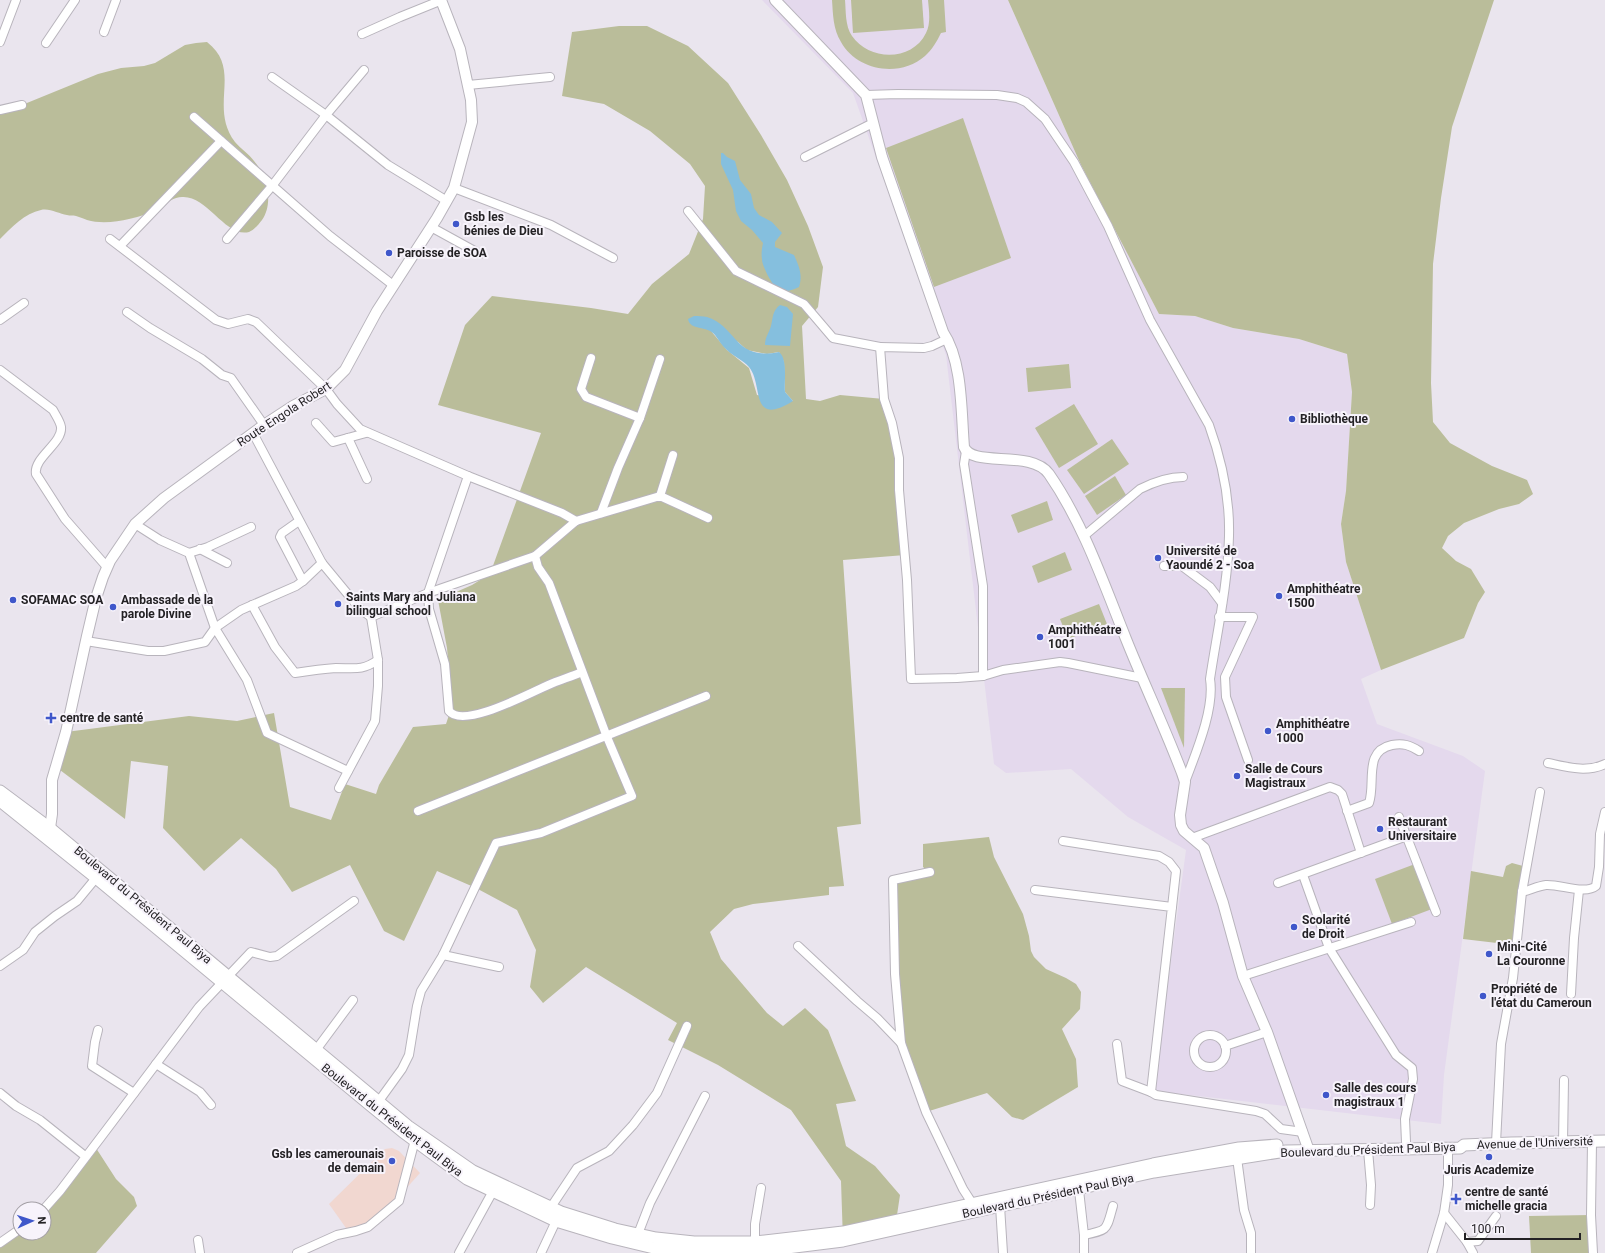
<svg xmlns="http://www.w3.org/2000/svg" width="1605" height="1253" font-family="Roboto,sans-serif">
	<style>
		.commercial { fill: #f1d7d0 }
		.education { fill: #e4d9ed }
		.green { fill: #babd9a; fill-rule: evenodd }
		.water { fill: #85bfde }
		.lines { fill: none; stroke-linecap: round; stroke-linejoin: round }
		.minor-casing { stroke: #b8b4bc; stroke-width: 10 }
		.tertiary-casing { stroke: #b8b4bc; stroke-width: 12 }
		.secondary-casing { stroke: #b8b4bc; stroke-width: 13 }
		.minor { stroke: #fff; stroke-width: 8 }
		.tertiary { stroke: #fff; stroke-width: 10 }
		.secondary { stroke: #fff; stroke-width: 11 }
		.poi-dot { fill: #3f57ca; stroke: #f7f3fb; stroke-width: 1.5 }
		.labels { text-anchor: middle; stroke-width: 4; stroke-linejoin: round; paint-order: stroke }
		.poi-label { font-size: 12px; font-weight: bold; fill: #242225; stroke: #f7f3fb; text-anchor: start }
		.street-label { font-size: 12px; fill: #242225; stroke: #f7f3fb }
	</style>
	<rect width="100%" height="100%" fill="#eae5ee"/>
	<!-- commercial -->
	<path class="commercial" d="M392,1148l7,3 21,22 -42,47 -14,13 -13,2 -22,-31 56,-55z"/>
	<!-- education -->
	<path class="education" d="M762,0h246l73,165 78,149 36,2 38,12 66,11 48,15 5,38 -6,99 -5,33 5,38 35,108 -20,9 16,45 86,32 22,15 -41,304 -3,49 -286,-33 12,-101 19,-140 -58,-33 -57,-48 -65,4 -12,-9 -48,-409 -93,-262z"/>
	<!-- green -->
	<g class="green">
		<path d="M832,0h13c1,11 0,26 7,36 17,25 60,26 74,-3 5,-10 3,-22 2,-33h16l2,32 -5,1c-4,8 -9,17 -16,23 -25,22 -68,15 -84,-14 -8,-13 -8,-28 -9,-42z"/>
		<path d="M851,0h71l2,28 -71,5z"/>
		<path d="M1008,0h486l-42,127 -11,71 -8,66 -2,119 2,39 17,21 42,23 35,14 6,14 -14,10 -20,5 -35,14 -16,13 -6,12 14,13 15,8 14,23 -7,11 -14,35 -83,32 -35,-108 -5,-38 5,-33 6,-99 -5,-38 -48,-15 -66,-11 -38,-12 -36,-2 -78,-149z"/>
		<path d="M619,26h28l41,20 40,37 33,52 26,45 21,46 15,41 -5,40 -16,19 4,73 14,2 20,-6 44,4 8,24 13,132 -62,5 18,264 -24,3 7,59 -15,1v8l-76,9 -19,5 -24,23 11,27 46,54 16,13 22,-18 23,22 28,71 -20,3 10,42 29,20 25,29 -3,20 -54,26 -2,-60 -50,-71 -73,-45 -50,-25 9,-17 -91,-56 -43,36 -13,-16 6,-37 -19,-40 -41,-22 -39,-17 -33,70 -20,-10 -34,-66 -58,27 -16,-23 -35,-31 -37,33 -41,-43 5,-62 -37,-5 -6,58 -69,-52 10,-35 123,-16 48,5 37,-8 16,94 41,13 14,-36 31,10 3,-9 34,-58 33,-3 6,-18 -5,-58 -9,-48 34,-15 18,-11 51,-141 -103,-28 27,-80 27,-29 99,12 37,6 24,-30 37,-30 14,-35 2,-33 -15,-22 -40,-33 -46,-27 -42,-8 10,-64zM711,331l27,11 9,8 20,4 12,-2 5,10 1,30 8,9 -36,-6 -8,-27 -22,-18z"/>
		<path d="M207,42c36,28 1,64 28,100 6,7 14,12 19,19 13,15 20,42 8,59 -3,4 -8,10 -13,12 -23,6 -42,-37 -67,-35 -8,0 -15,6 -22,10 -9,5 -20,10 -31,12 -12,3 -29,5 -42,1 -3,-1 -7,-3 -11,-4 -3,-1 -6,0 -9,-1 -8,-1 -17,-7 -26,-5 -16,3 -30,18 -41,29v-129l22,-5 76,-31 23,-6 23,-2 11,-3 30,-18 11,-2z"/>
		<path d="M963,118l48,140 -77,29 -48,-139z"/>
		<path d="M1069,364l2,24 -43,4 -2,-24z"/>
		<path d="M1074,404l24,40 -39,24 -24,-40z"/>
		<path d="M1112,439l17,25 -45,30 -17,-24z"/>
		<path d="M1115,476l11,19 -29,20 -12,-19z"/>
		<path d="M1047,501l6,19 -35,13 -7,-18z"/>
		<path d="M1065,552l7,18 -34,13 -6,-17z"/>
		<path d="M1099,604l8,20 -39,15 -8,-20z"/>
		<path d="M1161,688h24l-1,60z"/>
		<path d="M989,837l5,20 29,57 6,22 2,15 3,6 12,12 20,9 10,6 5,8 -1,17 -18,20 14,30 2,28 -55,33 -11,-3 -25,-24 -61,19 -24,-64 -9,-168 36,-8 -6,-5v-23z"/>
		<path d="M1512,863l11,3 -9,54v25l-51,-6 8,-68 32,6 3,-11z"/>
		<path d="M1415,864l17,45 -40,15 -17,-45z"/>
		<path d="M94,1145l22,34 18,18 3,9 -41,47h-96v-10l20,-10h24v-24z"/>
		<path d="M1591,1215l2,38h-62l-2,-37z"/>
	</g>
	<!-- water -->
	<g class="water">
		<path d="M721,153h2l4,4 8,4 5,19 11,14 3,14 5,7 13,7 10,11 -7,9v5l19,8c5,11 9,20 5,32 -18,9 -24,2 -32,-13 -2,-5 -5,-10 -5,-15 -1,-5 0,-11 1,-16l-11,-13 -11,-9 -5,-10 -3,-21 -12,-26z"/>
		<path d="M780,305l7,2 6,7 -3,32 -25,-1c0,-8 4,-12 6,-19 2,-8 1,-15 9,-21z"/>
		<path d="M694,316c4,0 9,0 13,1 31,10 27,44 72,35 9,7 5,29 6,40l8,9c-44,27 -29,-16 -44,-34 -6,-7 -16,-11 -22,-17 -5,-4 -8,-10 -12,-15 -8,-10 -25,-4 -27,-16z"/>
	</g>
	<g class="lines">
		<defs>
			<g id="minor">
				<path d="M104,32l12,-32"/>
				<path d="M362,34l38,-17 42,-17"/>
				<path d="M0,42l16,-42"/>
				<path d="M46,43l29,-43"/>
				<path d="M272,77l54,38 62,50 59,36"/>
				<path d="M468,85l82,-8"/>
				<path d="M866,95l32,-1 99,1 20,3 9,4 19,17 29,43 34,64 42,94 59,105c13,36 21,73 20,111 -1,48 -12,96 -19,143 5,30 -15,76 -25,103"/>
				<path d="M0,110l22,-5"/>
				<path d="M194,117l136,119 63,49"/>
				<path d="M805,157l68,-34"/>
				<path d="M454,188l97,37 62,33"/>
				<path d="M688,211l48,60 68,33 29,34 47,9"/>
				<path d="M431,227l49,27"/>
				<path d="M110,239l106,81 12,4 20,-5 8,3 70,67 11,15 23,25 108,47 -40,117 -57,24 7,43v26l-3,35 -36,67"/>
				<path d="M227,239l45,-53 54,-71 38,-45"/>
				<path d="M120,246l101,-105"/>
				<path d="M127,312l23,16 52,31 20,16 9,3 33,47"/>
				<path d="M0,320l24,-17"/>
				<path d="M947,339l-15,7 -8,2 -44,-1 4,52 8,24 7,35v32l8,90 4,99 46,-1 26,-2 20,-6 57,-8 8,1 74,15"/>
				<path d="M591,358l-10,31 5,8 54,21"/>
				<path d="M0,370l53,40c3,6 7,11 8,17 2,16 -28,31 -25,47l29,45 42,48"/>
				<path d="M316,423l17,19 33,-9"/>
				<path d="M253,433l69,130 38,46 11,8"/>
				<path d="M348,438l19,41"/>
				<path d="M966,451l-2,13 19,122v90"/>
				<path d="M468,476l94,37 14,8"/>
				<path d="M660,496l13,-41"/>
				<path d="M601,513l17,-45 22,-50 20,-59"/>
				<path d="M135,524l25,16 29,13 26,75 32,52 20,53 81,38"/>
				<path d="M1084,536l56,-47c14,-7 28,-12 43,-12"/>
				<path d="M200,549l27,14"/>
				<path d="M189,553l19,-6 43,-20"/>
				<path d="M1164,566h18l28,21 12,16"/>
				<path d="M303,581l19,-18"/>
				<path d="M252,605l23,42 20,26c13,-2 27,-4 41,-5 18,0 26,3 42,-8"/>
				<path d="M1219,617h34l-28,60 1,20 22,63"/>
				<path d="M86,641l62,10h16l41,-9 10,-14 26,-18 55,-24 7,-5 -23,-44 2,-4 17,-12"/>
				<path d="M582,672c-9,4 -19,7 -29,11 -18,7 -89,47 -104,28l-4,-47 -16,-55 -1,-16 107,-37 41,-35 84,-25 48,22"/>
				<path d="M1548,763c19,4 38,10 57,1"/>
				<path d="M418,811l288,-115"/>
				<path d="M1347,811l22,-8c7,-21 -6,-52 23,-58 11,-2 18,0 27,6"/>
				<path d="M1399,817l37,95"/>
				<path d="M1192,838l138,-51 8,3 4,4 19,59"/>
				<path d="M1063,841l96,15 10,6 7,9 -4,36"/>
				<path d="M930,872l-37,8 2,94 6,69 25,69 37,77 9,14"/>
				<path d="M1303,875l26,73 67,107 16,13 1,11 -8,40 1,23"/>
				<path d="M1278,883l129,-47"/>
				<path d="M1035,890l137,17 -21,185 5,3 100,16 9,3 16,15 22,3"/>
				<path d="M1522,892c8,-2 16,-6 24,-7 14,-1 39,10 50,1l3,-19 1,-33 5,-22"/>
				<path d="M798,946l59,55 20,17 24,25"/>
				<path d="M443,955l56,12"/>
				<path d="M0,966l23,-16 12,-18 20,-16 22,-15 19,-23"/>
				<path d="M1243,976l168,-54"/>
				<path d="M1571,994l3,-56 5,-48"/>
				<path d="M98,1030l-3,12 -3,24 42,27"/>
				<circle cx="1210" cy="1051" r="16"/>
				<path d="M1117,1044l5,37 29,11"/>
				<path d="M1225,1046l42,-14"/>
				<path d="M316,1050l37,-50"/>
				<path d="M156,1064l44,28 11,13"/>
				<path d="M0,1093l16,13 24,14 45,36"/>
				<path d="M376,1105l26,-36 7,-14 8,-49 4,-15 22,-36 53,-112 45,-10 91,-37 -25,-59 -58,-154 -11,-16 -3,-11"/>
				<path d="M1592,1142l-1,73 2,38"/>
				<path d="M1496,1143l5,-99 12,-66 9,-86 18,-100"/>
				<path d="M1563,1143l1,-63"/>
				<path d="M1368,1150l3,35 -1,20"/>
				<path d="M1237,1158l7,52 7,23v20"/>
				<path d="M1079,1190l5,45v18"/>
				<path d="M1000,1206l3,47"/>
				<path d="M551,1207l26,-39 32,-17 24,-26 24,-32 30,-67"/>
				<path d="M44,1209l16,-18 41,-54 98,-130 52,-55 19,5 7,-1 77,-55"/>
				<path d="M1444,1213l23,29 6,11"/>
				<path d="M638,1234l12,-31 55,-107"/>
				<path d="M1084,1235c25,-5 22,-5 29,-29"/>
				<path d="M198,1240l2,13"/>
				<path d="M755,1242v-18l6,-36"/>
				<path d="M1467,1242l11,-1 18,-25"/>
				<path d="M0,1243l20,-14"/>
				<path d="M297,1253l40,-18 19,-4 12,-4 31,-26 16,-61"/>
				<path d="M459,1253l34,-62"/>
				<path d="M541,1253l15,-32"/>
				<path d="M1432,1253l12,-40 4,-28v-37"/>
			</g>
			<g id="tertiary">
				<path d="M775,0l91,95 16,62 61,175c20,30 18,80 21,115 8,21 67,2 85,27 34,49 55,110 77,165 18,45 39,89 56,134l3,9 -5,33 1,10 3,6 20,17 19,55 20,73 24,56 42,119"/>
				<path d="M49,835l3,-21v-34l14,-48 21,-96 9,-38 7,-21 7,-16 25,-37 29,-26 100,-73 29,-19 33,-17 19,-19 32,-59 60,-93 17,-30 18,-66 -1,-22 -11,-51 -19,-49"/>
			</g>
			<g id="secondary">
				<path d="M0,791l51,38 357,297 65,45 88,41 54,17 41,9 38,4h61l88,-10 310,-68 86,-16 38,-3"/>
				<path d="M0,801l96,77 274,227 33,27 64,47 89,42 56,17 42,10 38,4h63l88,-11 311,-69 132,-21 174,-3 4,-3 47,-2 94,-2"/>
			</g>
		</defs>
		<!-- minor casing -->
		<use href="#minor" class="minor-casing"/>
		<!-- tertiary casing -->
		<use href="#tertiary" class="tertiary-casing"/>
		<!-- secondary casing -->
		<use href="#secondary" class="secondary-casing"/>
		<!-- minor -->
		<use href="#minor" class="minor"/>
		<!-- tertiary -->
		<use href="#tertiary" class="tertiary"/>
		<!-- secondary -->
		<use href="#secondary" class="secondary"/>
	</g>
	<!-- markers -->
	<g class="poi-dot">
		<circle cx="456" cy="224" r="4"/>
		<circle cx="389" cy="253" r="4"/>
		<circle cx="1292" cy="419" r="4"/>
		<circle cx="1158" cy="558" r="4"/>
		<circle cx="1279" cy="596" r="4"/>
		<circle cx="13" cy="600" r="4"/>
		<circle cx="338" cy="604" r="4"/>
		<circle cx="113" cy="607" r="4"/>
		<circle cx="1040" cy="637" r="4"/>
		<path d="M49 712h4v4h4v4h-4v4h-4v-4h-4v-4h4z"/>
		<circle cx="1268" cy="731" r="4"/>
		<circle cx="1237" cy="776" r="4"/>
		<circle cx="1380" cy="829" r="4"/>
		<circle cx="1294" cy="927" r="4"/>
		<circle cx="1489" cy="954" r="4"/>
		<circle cx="1483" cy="996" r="4"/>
		<circle cx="1326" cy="1095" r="4"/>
		<circle cx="1489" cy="1157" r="4"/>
		<circle cx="392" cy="1161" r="4"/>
		<path d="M1454 1193h4v4h4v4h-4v4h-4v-4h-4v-4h4z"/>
	</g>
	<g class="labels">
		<!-- poi labels -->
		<g class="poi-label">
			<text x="464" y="221">Gsb les<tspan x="464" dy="14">bénies de Dieu</tspan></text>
			<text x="397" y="257">Paroisse de SOA</text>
			<text x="1300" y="423">Bibliothèque</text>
			<text x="1166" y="555">Université de<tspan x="1166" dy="14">Yaoundé 2 - Soa</tspan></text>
			<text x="1287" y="593">Amphithéatre<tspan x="1287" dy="14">1500</tspan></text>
			<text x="346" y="601">Saints Mary and Juliana<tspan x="346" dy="14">bilingual school</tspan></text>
			<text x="21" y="604">SOFAMAC SOA</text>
			<text x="121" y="604">Ambassade de la<tspan x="121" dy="14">parole Divine</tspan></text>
			<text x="1048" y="634">Amphithéatre<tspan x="1048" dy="14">1001</tspan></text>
			<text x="60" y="722">centre de santé</text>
			<text x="1276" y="728">Amphithéatre<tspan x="1276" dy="14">1000</tspan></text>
			<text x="1245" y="773">Salle de Cours<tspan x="1245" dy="14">Magistraux</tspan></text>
			<text x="1388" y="826">Restaurant<tspan x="1388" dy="14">Universitaire</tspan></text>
			<text x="1302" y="924">Scolarité<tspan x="1302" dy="14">de Droit</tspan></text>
			<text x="1497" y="951">Mini-Cité<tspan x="1497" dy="14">La Couronne</tspan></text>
			<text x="1491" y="993">Propriété de<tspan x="1491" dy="14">l'état du Cameroun</tspan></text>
			<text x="1334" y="1092">Salle des cours<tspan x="1334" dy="14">magistraux 1</tspan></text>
			<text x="384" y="1158" text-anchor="end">Gsb les camerounais<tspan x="384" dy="14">de demain</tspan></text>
			<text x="1489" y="1174" text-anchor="middle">Juris Academize</text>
			<text x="1465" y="1196">centre de santé<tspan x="1465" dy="14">michelle gracia</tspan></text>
		</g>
		<!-- street labels -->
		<g class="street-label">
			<text transform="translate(284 414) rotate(-33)" y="4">Route Engola Robert</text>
			<text transform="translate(143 905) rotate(40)" y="4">Boulevard du Président Paul Biya</text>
			<text transform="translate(392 1120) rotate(38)" y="4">Boulevard du Président Paul Biya</text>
			<text transform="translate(1535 1143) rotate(-2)" y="4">Avenue de l'Université</text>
			<text transform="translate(1368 1150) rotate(-2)" y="4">Boulevard du Président Paul Biya</text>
			<text transform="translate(1048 1196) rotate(-12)" y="4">Boulevard du Président Paul Biya</text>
		</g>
	</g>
	<!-- north arrow -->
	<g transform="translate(32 1221) rotate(87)"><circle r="19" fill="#f7f3fb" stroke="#a39fa5"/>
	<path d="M0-3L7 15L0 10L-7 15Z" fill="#3f57ca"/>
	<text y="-6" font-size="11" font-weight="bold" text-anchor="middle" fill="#242225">N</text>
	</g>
	<!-- scale -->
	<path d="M1465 1233v6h115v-6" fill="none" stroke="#242225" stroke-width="2"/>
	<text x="1471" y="1233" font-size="12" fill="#242225" stroke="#f7f3fb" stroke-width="3" paint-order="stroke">100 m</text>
</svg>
